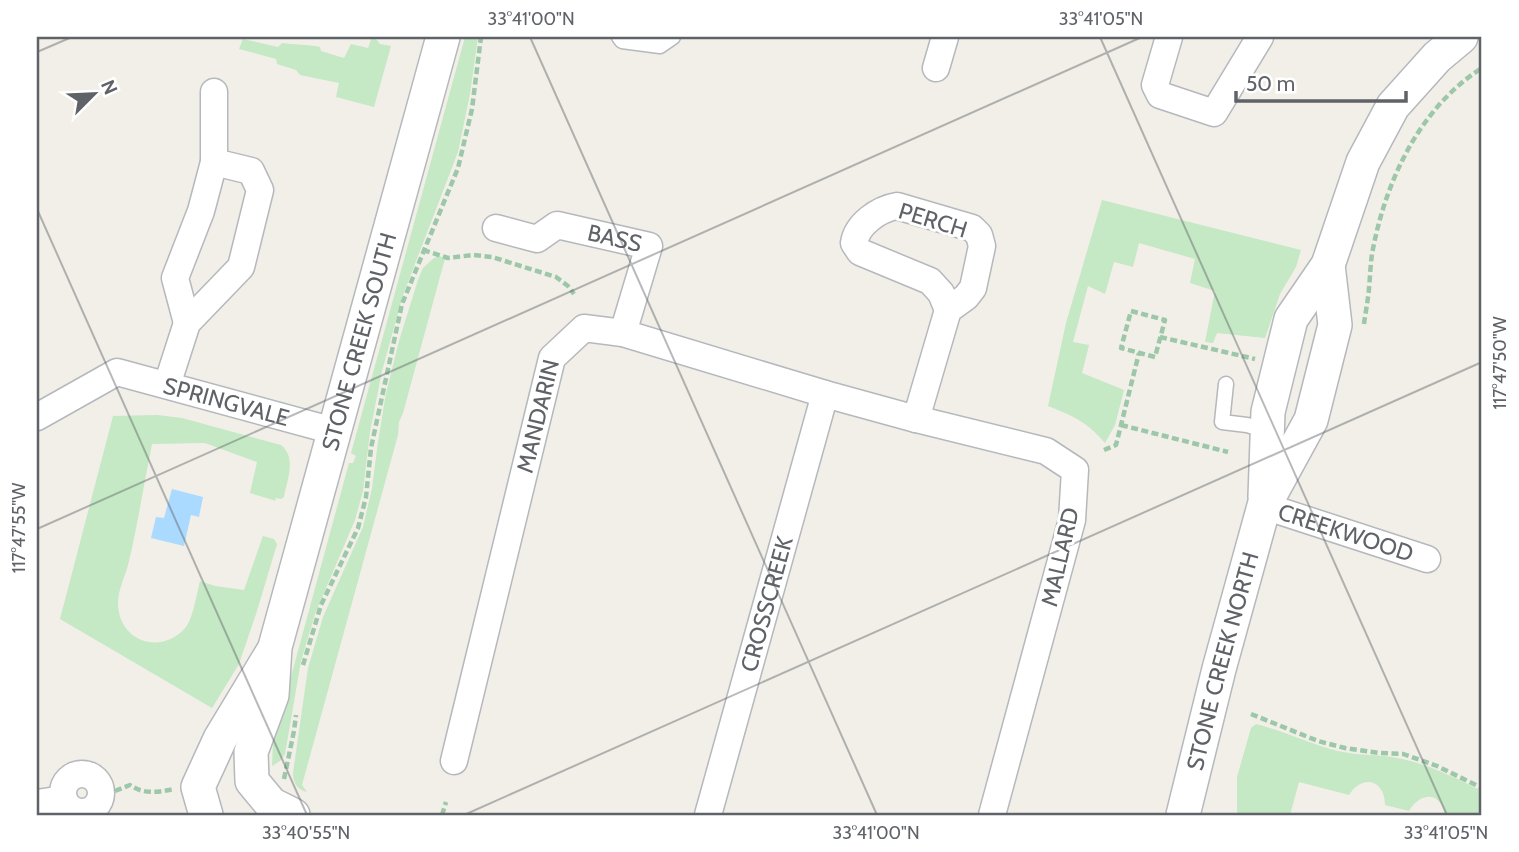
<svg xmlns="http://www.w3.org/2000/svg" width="1519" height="852" font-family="Cabin,sans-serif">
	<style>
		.green { fill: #c5e8c5 }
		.water { fill: #aadaff }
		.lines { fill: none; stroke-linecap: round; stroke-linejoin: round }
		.service-casing { stroke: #b5b8bc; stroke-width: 17 }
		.minor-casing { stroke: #b5b8bc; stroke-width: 29 }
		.tertiary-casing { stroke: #b5b8bc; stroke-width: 36 }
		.path { stroke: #9cc7a9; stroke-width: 4.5; stroke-dasharray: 7 3.5; stroke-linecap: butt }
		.service { stroke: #fff; stroke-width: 14 }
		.minor { stroke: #fff; stroke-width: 26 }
		.tertiary { stroke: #fff; stroke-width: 33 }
		.ticks { fill: none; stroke: #5f6368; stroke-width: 2; stroke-opacity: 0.45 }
		.labels { text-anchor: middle; stroke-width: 6; stroke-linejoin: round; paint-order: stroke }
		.street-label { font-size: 23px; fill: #5f6368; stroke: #fff }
		.neatline { fill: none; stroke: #5f6368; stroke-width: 2.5 }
		.ticks-label { font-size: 18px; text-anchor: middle; fill: #5f6368 }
	</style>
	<rect width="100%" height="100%" fill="#f1efe8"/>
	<!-- green -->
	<g class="green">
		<path d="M372,37l5,3 3,4 11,2 -17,61 -38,-10 3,-14 -39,-8 -4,-5 -19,-6 -1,-5 -37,-10 4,-10 35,8 4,-4c13,2 25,1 38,4l1,4 23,7 7,-14 17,4z"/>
		<path d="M465,37h13l-8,57 -12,58 -55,143 -21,76 -12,61 -7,59 -8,29 -40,94 -14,47 -16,93 -5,7 -8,5 1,-23 76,-280h4l3,-7 -5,-3z"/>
		<path d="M1102,200l199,50 -5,17 -16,27 -15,44 -48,-5 -4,10 -8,-1 10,-51 -25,-8 5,-24 -56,-16 -6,24 -19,-5 -9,32 -17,-8 -15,56 16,3 -7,28 42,17 -9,35 -10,18c-19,-22 -32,-27 -57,-37l18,-83z"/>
		<path d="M440,256l5,3 -4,14 -38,140 -4,9 -1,13 -96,350 5,7c-10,-2 -14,-10 -14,-19l15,-105 15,-51 40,-90 9,-39 6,-46 8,-49 13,-52 19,-61 5,-12 11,-10z"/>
		<path d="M157,415l25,3 99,27c16,13 6,35 3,52l-3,2 -6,-1 1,3 -26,-8 7,-31 -52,-19 -53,1c-8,39 -14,79 -23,117 -3,14 -11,28 -11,42 0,39 44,53 68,24 7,-9 11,-34 14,-46l15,5 29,4 19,-54 11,3 3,5 -20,67 -18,53 -27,44 -152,-89 53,-203z"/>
		<path d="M1256,724c28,7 54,20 82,27 21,5 43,3 64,8 29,6 55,20 80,32v24h-37c-4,-24 -25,-23 -36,-4l-24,-6c0,-26 -23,-31 -36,-10l-50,-13 -9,33h-53v-38l14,-49z"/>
	</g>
	<!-- water -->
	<path class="water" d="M172,489l31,8 -4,20 -8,-2 -7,31 -33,-8 5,-21 8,1z"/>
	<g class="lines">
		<defs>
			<g id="service">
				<path d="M619,37l3,4 38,5 13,-9"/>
				<path d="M1226,384l-4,38 25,3 21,6"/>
			</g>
			<g id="minor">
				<path d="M1169,37l-14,48 5,10 54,18 46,-76"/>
				<path d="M936,68l9,-31"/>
				<path id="s1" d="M496,228l41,11 20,-14 92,21 -26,87"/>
				<path d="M187,323l-12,-45 26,-67 13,-49v-70"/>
				<path d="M167,385l20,-62 54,-56 19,-77 -9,-19 -37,-9"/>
				<path id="s2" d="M37,417l80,-45 217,59"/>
				<path d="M916,419l32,-109 18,-13 7,-9 9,-42 -3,-11 -7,-7 -75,-22c-18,3 -40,18 -43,37l6,9 70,29 11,12 7,17"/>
				<path id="s3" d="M1264,506l163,53"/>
				<path id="s4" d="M454,761l98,-403 32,-30 39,5 202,61 91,25 130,32 29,19 -3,50 -80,295"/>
				<circle cx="82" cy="793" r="19"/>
				<path d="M37,803l26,-4"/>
				<path id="s5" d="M708,815l117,-421"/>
			</g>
			<g id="tertiary">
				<path d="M1265,497l3,-85 23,-93 37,-54 35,-103 30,-56 44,-49 24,-20"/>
				<path d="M206,815l-8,-28 22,-48 52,-86"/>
				<path id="s6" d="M293,815l-22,-11 -19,-23 -1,-29 21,-57 3,-48 168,-610"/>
				<path id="s7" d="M1183,815l36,-146 45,-163 47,-86 24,-95 -7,-60"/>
			</g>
		</defs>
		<!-- service casing -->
		<use href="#service" class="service-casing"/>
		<!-- minor casing -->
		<use href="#minor" class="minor-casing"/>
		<!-- tertiary casing -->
		<use href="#tertiary" class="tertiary-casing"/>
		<!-- path -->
		<g class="path">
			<path d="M423,250l25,8 25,-3 19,2 64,20 12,9 6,8"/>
			<path d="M1131,311l34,9 -10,37 -34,-9z"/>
			<path d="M1364,324c1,-9 3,-18 4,-27 2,-14 2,-29 4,-43 13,-72 47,-146 110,-186"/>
			<path d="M1160,337l95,22"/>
			<path d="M1121,425l107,27"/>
			<path d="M1104,450l12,-5 23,-92"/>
			<path d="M303,665l18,-60 37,-77 8,-31 5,-49 31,-144 56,-136 14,-59 9,-72"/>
			<path d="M1251,714l67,27 27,7 35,5 23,1 34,12 45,22"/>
			<path d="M284,779l10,-48 2,-16"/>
			<path d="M115,791l15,-6c14,10 28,7 44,4"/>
			<path d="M442,815l4,-13"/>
		</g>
		<!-- service -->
		<use href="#service" class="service"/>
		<!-- minor -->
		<use href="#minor" class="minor"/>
		<!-- tertiary -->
		<use href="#tertiary" class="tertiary"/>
	</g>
	<!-- ticks -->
	<path class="ticks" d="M530,37l347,778M1100,37l347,778M37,52l35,-15M37,209l270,606M37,529l1105,-492M464,815l1018,-453"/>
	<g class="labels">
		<!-- street labels -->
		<g class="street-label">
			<text transform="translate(933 220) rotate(17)" y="8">PERCH</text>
			<text dy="8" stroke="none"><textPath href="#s1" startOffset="126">BASS</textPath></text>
			<text dy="8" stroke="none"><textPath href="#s6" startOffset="509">STONE CREEK SOUTH</textPath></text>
			<text dy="8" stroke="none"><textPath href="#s2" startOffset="205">SPRINGVALE</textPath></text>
			<text dy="8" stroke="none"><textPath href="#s4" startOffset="355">MANDARIN</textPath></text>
			<text dy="8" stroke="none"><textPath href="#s3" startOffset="86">CREEKWOOD</textPath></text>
			<text transform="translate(1060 557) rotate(-77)" y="8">MALLARD</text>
			<text dy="8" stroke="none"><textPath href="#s5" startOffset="219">CROSSCREEK</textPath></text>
			<text dy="8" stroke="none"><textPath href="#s7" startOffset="159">STONE CREEK NORTH</textPath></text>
		</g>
	</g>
	<!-- border -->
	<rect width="1519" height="852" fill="none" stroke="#ffffff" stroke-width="77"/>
	<!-- north arrow -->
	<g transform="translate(94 94) rotate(66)" stroke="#ffffff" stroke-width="5" paint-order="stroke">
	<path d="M0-5L12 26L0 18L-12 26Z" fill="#5f6368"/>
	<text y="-10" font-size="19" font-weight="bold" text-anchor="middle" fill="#5f6368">N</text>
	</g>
	<!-- scale -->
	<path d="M1236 91v10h170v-10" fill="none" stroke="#5f6368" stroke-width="3.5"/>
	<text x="1246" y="91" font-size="21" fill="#5f6368" stroke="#ffffff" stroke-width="5" paint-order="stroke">50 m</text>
	<rect x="38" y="38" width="1442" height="776" class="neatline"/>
	<g class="ticks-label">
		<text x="531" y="25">33°41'00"N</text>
		<text x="1101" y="25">33°41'05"N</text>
		<text transform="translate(1500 363) rotate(-90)" y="6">117°47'50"W</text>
		<text transform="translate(19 528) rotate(-90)" y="6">117°47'55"W</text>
		<text x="306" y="839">33°40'55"N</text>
		<text x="876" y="839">33°41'00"N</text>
		<text x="1446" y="839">33°41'05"N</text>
	</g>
</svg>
